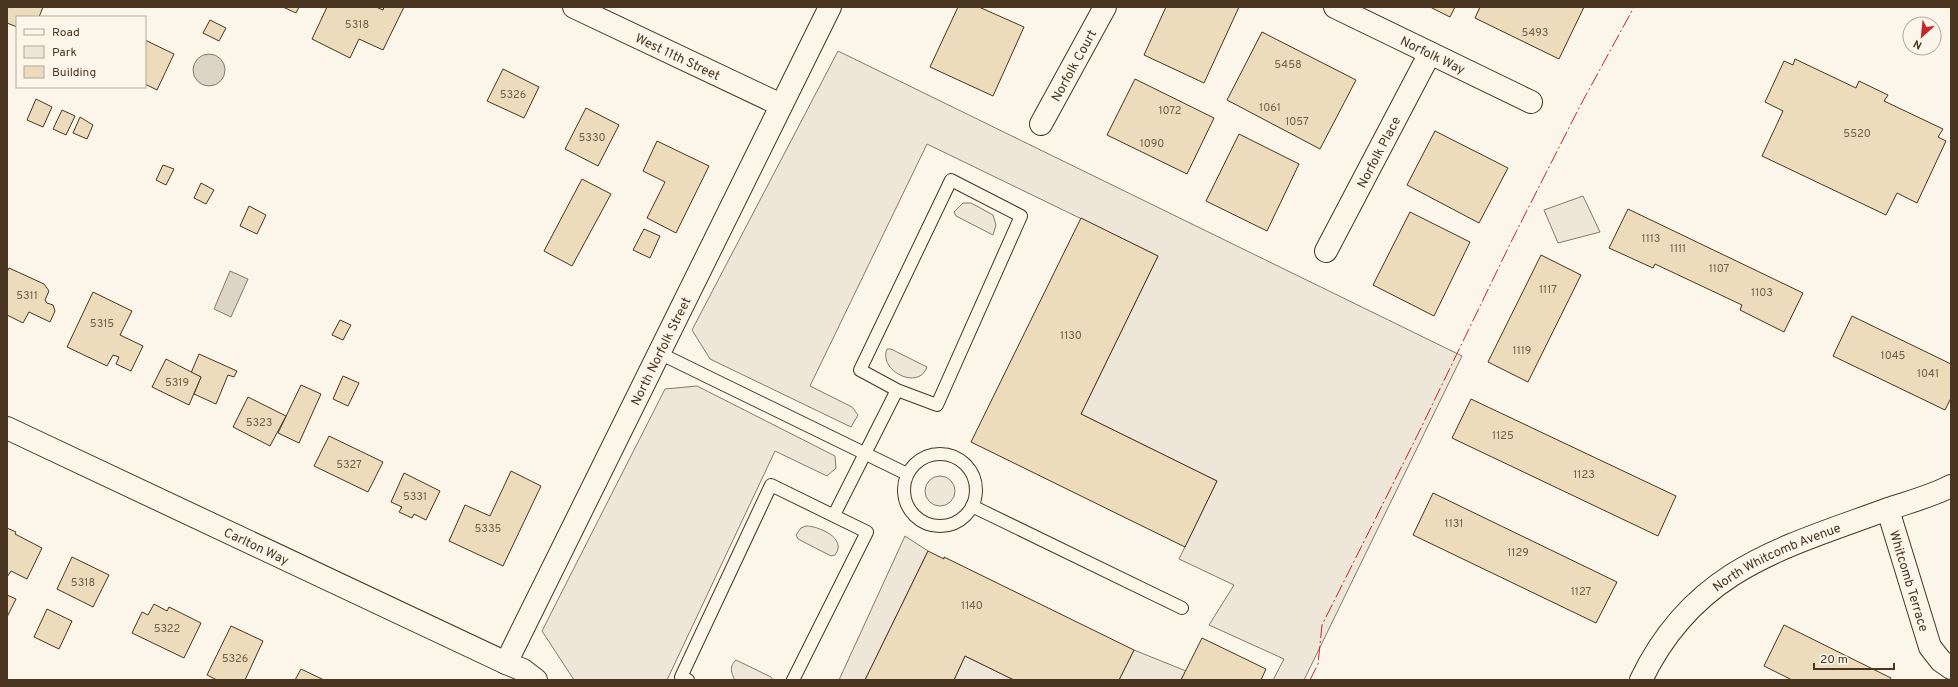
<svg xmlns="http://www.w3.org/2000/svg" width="1958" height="687" font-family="Overpass,sans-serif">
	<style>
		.green { fill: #ede6d9; stroke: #887966 }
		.water { fill: #dcd4c6; stroke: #887966 }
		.building { fill: #ecdcbc; stroke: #4a3520 }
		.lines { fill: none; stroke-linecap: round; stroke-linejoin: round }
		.service-casing { stroke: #4a3520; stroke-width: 14 }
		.minor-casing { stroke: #4a3520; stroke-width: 24 }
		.service { stroke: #fbf6e9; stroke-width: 12 }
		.minor { stroke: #fbf6e9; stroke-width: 22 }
		.power { stroke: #c62828; stroke-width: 1; stroke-dasharray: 14 3 2 3; stroke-linecap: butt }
		.labels { text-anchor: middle; stroke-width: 3; stroke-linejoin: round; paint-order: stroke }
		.number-label { font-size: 11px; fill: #725f47 }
		.street-label { font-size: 13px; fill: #4a3520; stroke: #fbf6e9 }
	</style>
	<rect width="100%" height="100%" fill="#fbf6e9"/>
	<!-- green -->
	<g class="green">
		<path d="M838,51l624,305 -158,324h-31l11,-21 -75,-34 25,-40 -55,-26 38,-78 -136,-67 77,-158 -231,-112 -117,242 42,21 6,8 -7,12 -141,-68 -18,-29z"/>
		<path d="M1583,196l17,36 -42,11 -14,-33z"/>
		<path d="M963,203h8l22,12 3,10 -3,10 -37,-19 -2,-4z"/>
		<path d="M887,349h4l36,18c-8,24 -49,4 -40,-18z"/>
		<path d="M697,386l138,70 1,12 -9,8 -52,-25 -108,229h-93l-32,-49 123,-242z"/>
		<circle cx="940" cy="491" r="15"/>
		<path d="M806,526c12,0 42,12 29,29l-4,1 -33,-17 -2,-4 5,-7z"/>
		<path d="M905,536l23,15 -63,129h-26z"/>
		<path d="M1134,650l52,21 -5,9h-62z"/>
		<path d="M965,656l49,24h-60z"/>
		<path d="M736,660l35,17 2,3h-38c-4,-7 -6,-14 1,-20z"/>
	</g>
	<!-- water -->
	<g class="water">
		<circle cx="209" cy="70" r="16"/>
		<path d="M230,271l18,8 -17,38 -17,-8z"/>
	</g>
	<!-- building -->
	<g class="building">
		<path d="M7,7h36l-4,10h-22v10l-10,-4z"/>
		<path d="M283,7h16l-3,6z"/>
		<path d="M327,7h49l7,3 1,-3h20l-21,43 -24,-11 -9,19 -38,-19z"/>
		<path d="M958,7h21l45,20 -31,69 -63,-29z"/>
		<path d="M1166,7h73l-35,76 -60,-28z"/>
		<path d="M1430,7h25l-5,10z"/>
		<path d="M1480,7h104l-25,52 -84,-41z"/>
		<path d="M210,20l16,8 -7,13 -16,-8z"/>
		<path d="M1262,32l94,48 -36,69 -93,-49z"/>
		<path d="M145,40l29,14 -17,36 -12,-6z"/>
		<path d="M1795,59l61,29 3,-7 29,14 -4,6 59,28 -5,8 8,4 -29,62 -20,-10 -11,22 -124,-59 21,-45 -18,-9 19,-41 9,4z"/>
		<path d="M503,69l36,18 -15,31 -37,-17z"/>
		<path d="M1135,79l79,39 -27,56 -80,-39z"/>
		<path d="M36,99l16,8 -9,20 -16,-7z"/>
		<path d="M586,108l33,17 -21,41 -33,-17z"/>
		<path d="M62,110l13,6 -9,19 -13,-6z"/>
		<path d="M80,117l13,8 -6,14 -14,-6z"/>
		<path d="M1435,131l73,37 -29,55 -72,-38z"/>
		<path d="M1239,134l60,30 -32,67 -61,-30z"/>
		<path d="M657,141l52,25 -33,67 -29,-15 18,-36 -22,-11z"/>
		<path d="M163,165l11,4 -8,16 -10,-5z"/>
		<path d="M582,179l29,15 -39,72 -28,-15z"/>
		<path d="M201,183l13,7 -8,14 -12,-6z"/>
		<path d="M249,206l17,9 -9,19 -17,-8z"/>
		<path d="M1628,209l175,84 -19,39 -44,-22 2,-5 -87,-41 -2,4 -44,-20z"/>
		<path d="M1410,212l60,30 -36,74 -61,-31z"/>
		<path d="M1081,218l77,38 -77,158 136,67 -32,66 -214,-105z"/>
		<path d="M644,229l16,7 -10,22 -17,-8z"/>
		<path d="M1541,255l40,20 -53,107 -40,-20z"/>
		<path d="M9,268l35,16 5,7 -4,9 2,3 6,2 2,6 -5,11 -21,-10 -6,11 -16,-8v-43z"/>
		<path d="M93,292l39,19 -12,24 23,11 -12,25 -15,-7 3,-7 -6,-2 -6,11 -40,-19z"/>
		<path d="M1852,316l99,48v34l-6,12 -112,-54z"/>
		<path d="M340,320l11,5 -8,15 -11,-5z"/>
		<path d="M199,354l38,17 -3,6 -6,-2 -12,29 -22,-10 7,-17 -10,-4z"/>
		<path d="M166,359l35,18 -12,28 -37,-18z"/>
		<path d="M343,376l16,7 -11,23 -15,-7z"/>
		<path d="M301,385l20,9 -22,49 -21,-10z"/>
		<path d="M248,397l38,19 -16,30 -37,-19z"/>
		<path d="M1471,399l205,97 -18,40 -206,-98z"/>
		<path d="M329,436l54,26 -15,30 -54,-26z"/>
		<path d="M511,471l30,15 -38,80 -54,-25 16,-36 25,11z"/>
		<path d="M404,473l36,18 -14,29 -12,-6 -2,4 -13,-6 3,-5 -11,-5z"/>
		<path d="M1433,493l184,89 -21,41 -183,-88z"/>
		<path d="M7,528l9,4 -1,2 27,14 -15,31 -16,-8 -4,6z"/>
		<path d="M928,551l16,8v-2l190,93 -15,30h-105l-49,-24 -11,24h-89z"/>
		<path d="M72,557l37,18 -16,32 -36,-18z"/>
		<path d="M7,595l9,4 -9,18z"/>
		<path d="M154,604l13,7 2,-4 32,16 -17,35 -52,-25 10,-21 6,3z"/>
		<path d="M47,609l25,12 -13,28 -25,-12z"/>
		<path d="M1784,625l107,53 -1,2h-98l-28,-14z"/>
		<path d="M231,626l32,15 -18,39h-28l-10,-5z"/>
		<path d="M1202,638l64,31 -5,11h-80z"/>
		<path d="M301,669l23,11h-29z"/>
	</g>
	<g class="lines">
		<defs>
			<g id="service">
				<path d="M659,353l248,121"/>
				<circle cx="940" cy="490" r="36"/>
				<path d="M972,506l210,102"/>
				<path d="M834,515l63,-125 -37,-20 91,-190 70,36 -84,189 -40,-15"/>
				<path d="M688,680l-7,-3 90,-192 96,47 -74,148"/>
			</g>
			<g id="minor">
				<path id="s1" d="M574,7l207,98"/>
				<path id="s2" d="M1335,7l196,95"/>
				<path id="s3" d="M1041,124l64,-117"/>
				<path id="s4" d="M1326,251l104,-198"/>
				<path id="s5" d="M7,428l499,235 17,7 13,10"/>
				<path id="s6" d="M1888,510l42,137 11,14 10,7"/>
				<path id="s7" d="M506,663l324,-656"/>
				<path id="s8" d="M1641,680c53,-111 141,-132 247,-171 21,-7 44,-13 63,-23"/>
			</g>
		</defs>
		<!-- service casing -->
		<use href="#service" class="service-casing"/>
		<!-- minor casing -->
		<use href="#minor" class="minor-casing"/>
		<!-- service -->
		<use href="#service" class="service"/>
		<!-- minor -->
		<use href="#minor" class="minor"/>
		<!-- power -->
		<path class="power" d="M1310,680l8,-16 4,-39 98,-195 92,-190 68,-134 54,-99"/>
	</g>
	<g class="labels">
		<!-- number labels -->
		<g class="number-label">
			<text x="357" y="28">5318</text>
			<text x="1535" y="36">5493</text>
			<text x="1288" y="68">5458</text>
			<text x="513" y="98">5326</text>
			<text x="1270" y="111">1061</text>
			<text x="1170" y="114">1072</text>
			<text x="1297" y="125">1057</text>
			<text x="1857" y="137">5520</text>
			<text x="592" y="141">5330</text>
			<text x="1152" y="147">1090</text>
			<text x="1651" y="242">1113</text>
			<text x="1678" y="252">1111</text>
			<text x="1719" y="272">1107</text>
			<text x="1548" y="293">1117</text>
			<text x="1762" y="296">1103</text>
			<text x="27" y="299">5311</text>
			<text x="102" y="327">5315</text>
			<text x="1071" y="339">1130</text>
			<text x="1522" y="354">1119</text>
			<text x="1893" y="359">1045</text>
			<text x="1928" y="377">1041</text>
			<text x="177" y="386">5319</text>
			<text x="259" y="426">5323</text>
			<text x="1503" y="439">1125</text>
			<text x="349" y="468">5327</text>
			<text x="1584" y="478">1123</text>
			<text x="415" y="500">5331</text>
			<text x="1454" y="527">1131</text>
			<text x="488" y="532">5335</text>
			<text x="1518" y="556">1129</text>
			<text x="83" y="586">5318</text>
			<text x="1581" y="595">1127</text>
			<text x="972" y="609">1140</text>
			<text x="167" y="632">5322</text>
			<text x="235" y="662">5326</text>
		</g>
		<!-- street labels -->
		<g class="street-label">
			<text dy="5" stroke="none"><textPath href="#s2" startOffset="109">Norfolk Way</textPath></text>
			<text dy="5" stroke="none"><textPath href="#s1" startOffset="115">West 11th Street</textPath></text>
			<text dy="5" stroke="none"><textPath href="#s3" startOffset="67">Norfolk Court</textPath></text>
			<text dy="5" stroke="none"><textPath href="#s4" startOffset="112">Norfolk Place</textPath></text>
			<text dy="5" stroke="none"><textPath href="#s7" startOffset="348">North Norfolk Street</textPath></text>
			<text dy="5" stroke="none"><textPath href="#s5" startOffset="276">Carlton Way</textPath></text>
			<text dy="5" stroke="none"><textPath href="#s8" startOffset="189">North Whitcomb Avenue</textPath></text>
			<text dy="5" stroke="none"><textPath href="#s6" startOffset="74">Whitcomb Terrace</textPath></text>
		</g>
	</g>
	<!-- border -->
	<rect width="1958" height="687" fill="none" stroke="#4a3520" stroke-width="16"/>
	<!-- legend -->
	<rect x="16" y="16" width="130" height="72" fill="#fbf6e9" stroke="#b4a999"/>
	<rect x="24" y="29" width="20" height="6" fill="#fbf6e9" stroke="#b4a999"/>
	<text x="52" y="36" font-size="12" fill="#4a3520">Road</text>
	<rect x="24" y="46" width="20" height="12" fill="#ede6d9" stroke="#b4a999"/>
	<text x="52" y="56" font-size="12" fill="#4a3520">Park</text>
	<rect x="24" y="66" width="20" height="12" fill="#ecdcbc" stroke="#b4a999"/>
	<text x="52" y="76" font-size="12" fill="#4a3520">Building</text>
	<!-- north arrow -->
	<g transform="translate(1922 36) rotate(207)"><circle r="19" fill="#fbf6e9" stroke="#b4a999"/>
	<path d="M0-3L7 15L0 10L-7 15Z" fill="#c62828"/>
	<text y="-6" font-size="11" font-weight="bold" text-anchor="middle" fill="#4a3520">N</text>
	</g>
	<!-- scale -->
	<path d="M1814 663v6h80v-6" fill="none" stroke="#4a3520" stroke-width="2"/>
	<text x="1820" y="663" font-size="12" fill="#4a3520" stroke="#fbf6e9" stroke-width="3" paint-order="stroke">20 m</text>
</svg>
